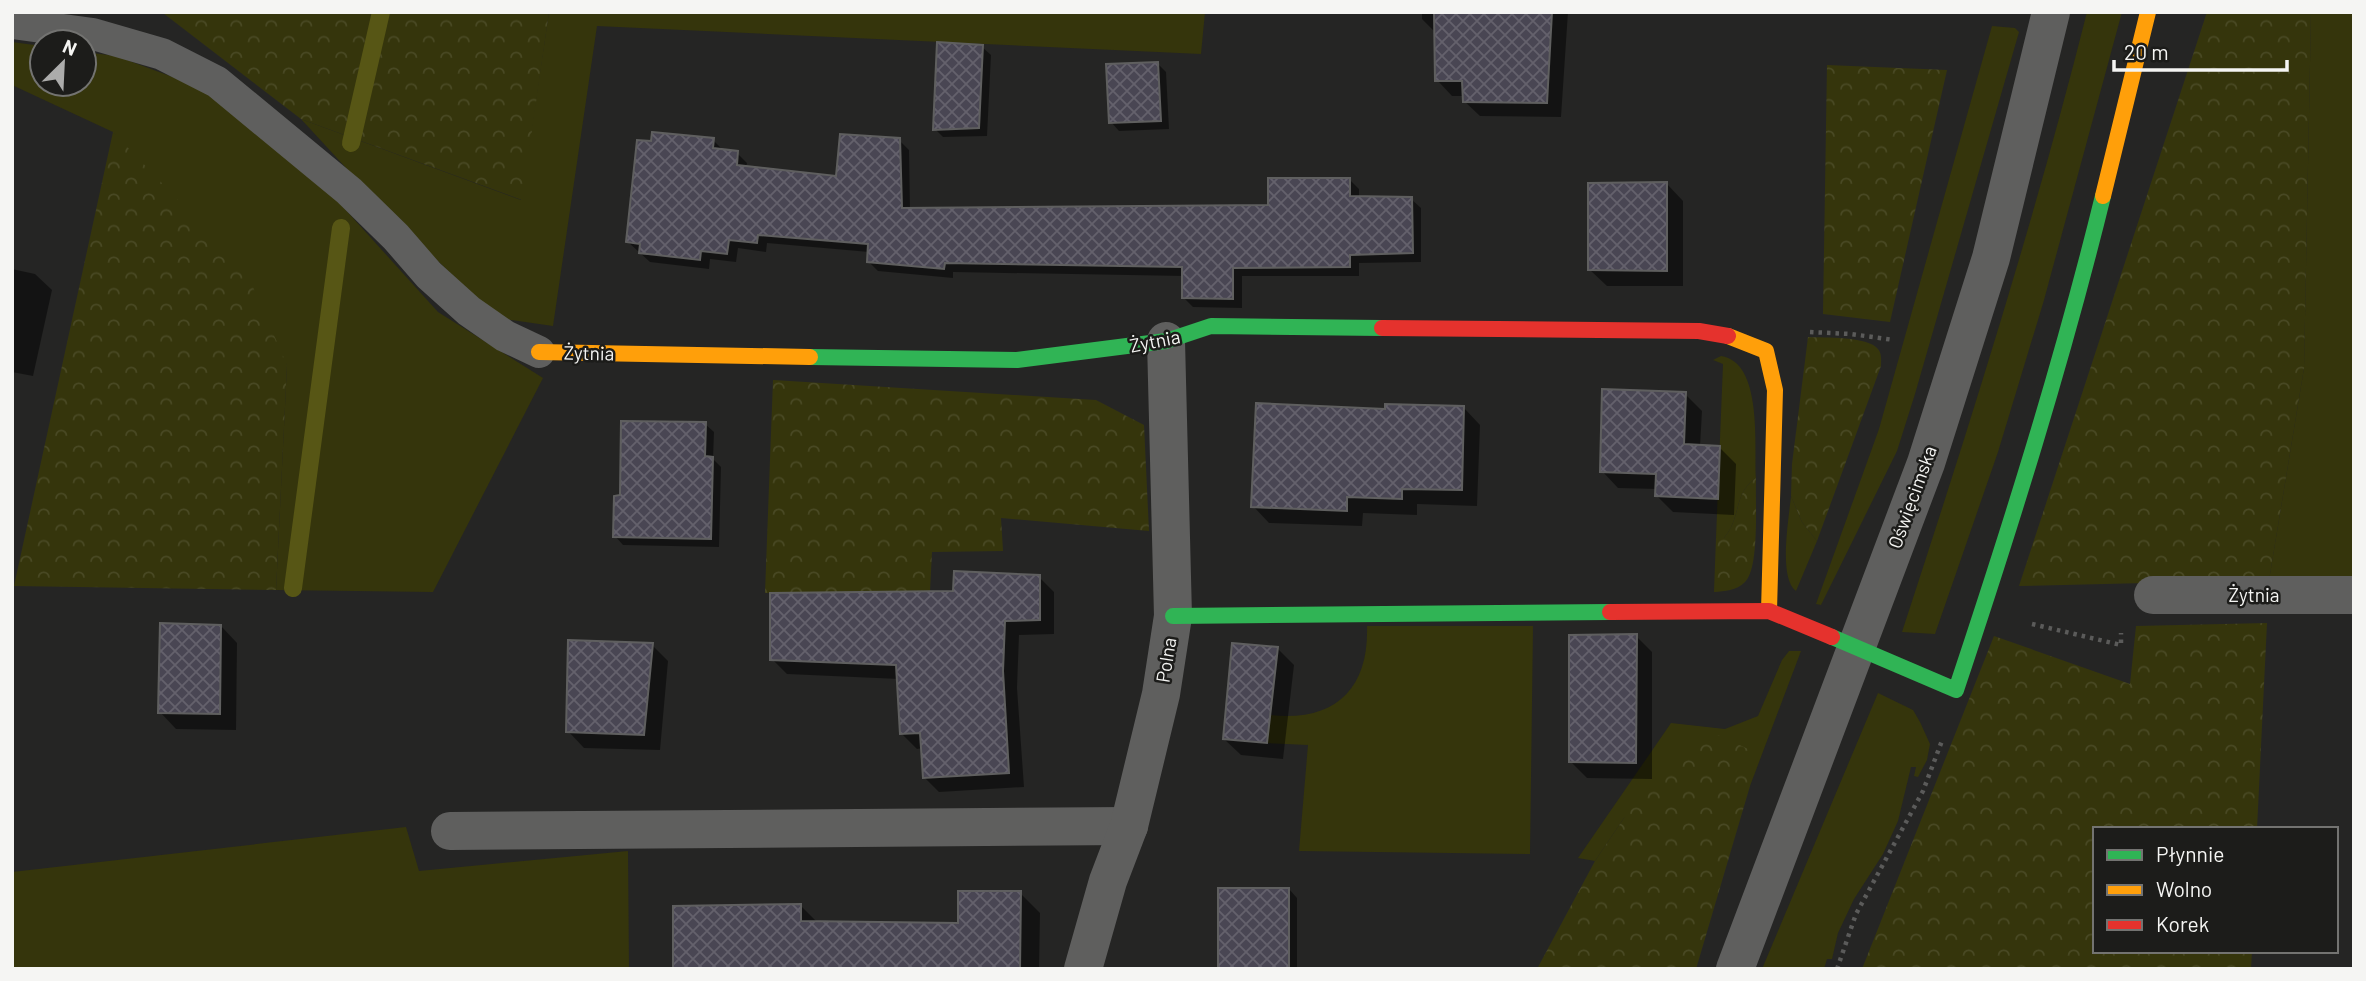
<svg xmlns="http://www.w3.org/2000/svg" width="2366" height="981" font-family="Barlow,sans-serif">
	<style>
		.grass { fill: #35350c }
		.forest { fill: url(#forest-crowns) }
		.shadow { fill: #0007 }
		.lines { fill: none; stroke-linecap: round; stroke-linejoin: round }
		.stream { stroke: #575615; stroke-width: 18 }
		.building { fill: url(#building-cross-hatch); stroke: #5f5f5f; stroke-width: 2 }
		.path { stroke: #5b5b5a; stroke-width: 4.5; stroke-dasharray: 3.5 5; stroke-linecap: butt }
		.lane { stroke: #5f5f5e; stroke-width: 32 }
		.street { stroke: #5f5f5e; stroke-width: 38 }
		.fast { stroke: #30b455; stroke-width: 16 }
		.slow { stroke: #ff9f0a; stroke-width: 16 }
		.jam { stroke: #e5322d; stroke-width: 16 }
		.labels { text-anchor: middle; stroke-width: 5; stroke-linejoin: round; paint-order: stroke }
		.street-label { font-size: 19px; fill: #f5f5f3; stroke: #1c1c1a }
	</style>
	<defs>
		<pattern id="forest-crowns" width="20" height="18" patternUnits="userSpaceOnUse" patternTransform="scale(1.75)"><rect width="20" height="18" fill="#35350c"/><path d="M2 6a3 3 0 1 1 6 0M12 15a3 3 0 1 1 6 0" fill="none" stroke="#494924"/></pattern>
		<pattern id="building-cross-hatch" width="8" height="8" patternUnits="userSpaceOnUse" patternTransform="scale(1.75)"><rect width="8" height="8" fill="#494653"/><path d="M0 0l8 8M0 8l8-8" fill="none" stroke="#64616c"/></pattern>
	</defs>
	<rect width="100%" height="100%" fill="#252524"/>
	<!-- grass -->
	<g class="grass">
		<path d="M549,12h656l-4,42 -604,-28 -44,300 -56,-8 -114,-110 -82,-89 220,81z"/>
		<path d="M2087,12h35l-78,288 -46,152 -63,182 -33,-2c67,-205 132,-410 185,-620z"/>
		<path d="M2311,12h43v568h-85l35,-212z"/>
		<path d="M1992,26l23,2 4,4 -104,362 -18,57 -76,154 -5,-1 63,-175z"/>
		<path d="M12,42l30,4v38h42v-32l32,4 97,36 120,104 105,116 105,66 -110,214 -157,-2 11,-225 -174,-233 -101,-47z"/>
		<path d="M1721,356c42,6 33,90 35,122 -23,15 -14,39 -32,60h-8l7,-174 -10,-4z"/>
		<path d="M1791,496l11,26 15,19 -21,50c-18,-13 -7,-73 -5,-95z"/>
		<path d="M1367,626h166l-3,228 -231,-3 9,-106 -41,-2 3,-28c64,7 99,-25 97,-89z"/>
		<path d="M1789,651h12l-51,135v-36l-126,68 -29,43 -17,-3 93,-135 54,6 33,-13 24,-56z"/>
		<path d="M1878,693l35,17 7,12 10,22 -3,16 -9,17 -4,-1 2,-9h-5l-13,54 -15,33 -29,45 -16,34 -6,26h-5l-3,10h-62z"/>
		<path d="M406,827l13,44 209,-20 1,118h-617v-97z"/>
	</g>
	<!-- forest -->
	<g class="forest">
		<path d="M549,12l-27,188 -221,-81 -138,-106z"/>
		<path d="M2207,12h104l-7,356 -35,212 -250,6z"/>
		<path d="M1827,65l120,5 -57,252 -67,-8z"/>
		<path d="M113,132l133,139 41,94 -11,225 -262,-4z"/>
		<path d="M1808,337c16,1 60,-1 70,12 4,5 3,11 3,17l-64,175 -15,-19 -11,-26 1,-32z"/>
		<path d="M773,380l323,20 48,25 5,106 -148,-13 2,33 -71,1 -2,39 -165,2z"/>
		<path d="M1756,478c-1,23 4,89 -11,104 -9,9 -20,9 -31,10l2,-54h8c18,-21 9,-45 32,-60z"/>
		<path d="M2267,623l-10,206h-162v122h157l-1,18h-389l132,-333 136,48 6,-58z"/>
		<path d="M1719,735l31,15v36l-54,183h-159l58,-108 29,-43 35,-44 29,-28z"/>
	</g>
	<!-- shadow -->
	<g class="shadow">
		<path d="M1422,12h146l-7,105 -81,-1 -16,-15v-5h-12l-15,-16 -1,-47 -14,-14z"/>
		<path d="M982,47l9,8 -4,81 -44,1 -8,-8z"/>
		<path d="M1158,64l8,8 3,57 -50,2 -8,-9z"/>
		<path d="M713,140l9,9 15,4 10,10 -1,4 92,10 61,-37 10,10 1,60 360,-3 79,-28 10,10v9l52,1 10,9v54l-62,1v13h-117v32l-49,-1 -9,-9v-22l-231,-4v6l-75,-7 -9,-9v-10l-102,-9 -1,9 -28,-4 -2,14 -26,-3 -1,10 -59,-7 -22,-20z"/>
		<path d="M1667,184l16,17v85h-76l-17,-16z"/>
		<path d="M12,269l23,5 17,16 -19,86 -21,-4z"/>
		<path d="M1685,394l17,17 -2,36h19l17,17 -2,51 -61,-3 -16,-16v-7l-39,-1 -16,-17z"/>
		<path d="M1464,408l16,17 -3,81 -60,-2v11l-54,-2 -1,13 -93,-3 -16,-17 134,-96z"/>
		<path d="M705,424l9,8 -1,27 8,8 -2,80 -96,-2 -8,-9 7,-39z"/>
		<path d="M1039,577l15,15v42l-35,1 -2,53 7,99 -85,5 -15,-15 -1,-29 -6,1 -15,-15 -3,-55 -112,-5 -15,-15 182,-66z"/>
		<path d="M221,626l16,17 -1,87 -60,-1 -16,-17z"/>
		<path d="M1636,636l16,16v127l-65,-1 -17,-17z"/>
		<path d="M652,645l16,16 -8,89 -76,-2 -16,-17z"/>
		<path d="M1278,649l16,16 -11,94 -42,-4 -17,-16z"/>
		<path d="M1289,889l8,9v71h-78z"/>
		<path d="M1020,893l20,20 -1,56h-364l125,-64 18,18 142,2z"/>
	</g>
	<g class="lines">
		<!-- stream -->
		<g class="stream">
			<path d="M351,143l30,-131"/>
			<path d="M293,588l48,-360"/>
		</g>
	</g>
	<!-- building -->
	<g class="building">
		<path d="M1434,12h118l-5,91 -84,-1 -1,-21h-27z"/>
		<path d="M937,42l46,3 -4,83 -46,2z"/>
		<path d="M1158,62l3,59 -52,2 -3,-59z"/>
		<path d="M652,132l62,6 -1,10 25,3 -1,14 99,11 4,-42 60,4 2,70 366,-3v-27h82v18l62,1 1,56 -63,2v12l-117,1v31l-51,-1v-31l-237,-4 -1,6 -77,-7 1,-18 -110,-9 -1,8 -28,-3 -2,14 -26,-3 -1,9 -61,-7 1,-9 -14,-2 11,-102 14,1z"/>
		<path d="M1667,182v89l-79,-1v-87z"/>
		<path d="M1602,389l84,3 -2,52 36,2 -2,53 -63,-3 1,-22 -56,-2z"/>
		<path d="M1256,403l129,6v-5l79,2 -2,84 -60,-1v10l-55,-2v14l-96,-4z"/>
		<path d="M621,421l85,1 -1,34 8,1 -2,82 -98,-2 1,-41 6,-1z"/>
		<path d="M954,571l86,4v45l-35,1 -2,50 6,102 -86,5 -3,-45 -20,1 -4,-69 -126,-5v-67l183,-2z"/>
		<path d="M160,623l61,2 -1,89 -62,-1z"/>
		<path d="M1637,634l-1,129 -67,-1v-127z"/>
		<path d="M568,640l85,3 -9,92 -78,-3z"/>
		<path d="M1232,643l46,4 -11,96 -44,-4z"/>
		<rect x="1218" y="888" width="71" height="81"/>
		<path d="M958,891h63l-1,78h-347v-63l128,-2v17l157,2z"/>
	</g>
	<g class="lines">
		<!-- path -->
		<g class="path">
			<path d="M1810,332l41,2 43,6"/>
			<path d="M2032,624l89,21v-12"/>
			<path d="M1837,969l19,-55 67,-123 20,-53"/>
		</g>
		<!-- lane -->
		<path class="lane" d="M12,23l81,11 69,20 55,28 132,109 47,46 33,38 40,36 36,25 34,16"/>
		<!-- street -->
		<g class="street">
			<path d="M2153,595h201"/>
			<path d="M450,831l679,-5"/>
			<path d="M1083,969l25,-88 21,-55 32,-132 12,-78 -7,-275"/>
			<path d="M1735,969l191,-506 65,-205 60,-246"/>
		</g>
		<!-- fast -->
		<g class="fast">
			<path d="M810,357l207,3 149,-19 45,-15 171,2"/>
			<path d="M1173,616l437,-4"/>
			<path d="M1832,637l124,53c54,-162 106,-327 147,-494"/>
		</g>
		<!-- slow -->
		<g class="slow">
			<path d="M2103,196l45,-184"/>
			<path d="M1728,336l38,15 9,39 -6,221"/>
			<path d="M539,352l271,5"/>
		</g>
		<!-- jam -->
		<g class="jam">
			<path d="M1382,328l317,3 29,5"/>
			<path d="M1610,612l159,-1 63,26"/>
		</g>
	</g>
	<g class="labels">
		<!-- street labels -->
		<g class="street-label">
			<text transform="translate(1155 341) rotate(-11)" y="7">Żytnia</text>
			<text transform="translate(589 353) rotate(1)" y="7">Żytnia</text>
			<text transform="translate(1912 497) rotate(-70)" y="7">Oświęcimska</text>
			<text x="2254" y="602">Żytnia</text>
			<text transform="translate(1166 660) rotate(-81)" y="7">Polna</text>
		</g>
	</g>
	<!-- border -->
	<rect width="2366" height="981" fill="none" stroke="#f5f5f3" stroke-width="28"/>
	<!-- legend -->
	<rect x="2093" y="827" width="245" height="126" fill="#1c1c1a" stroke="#737371" stroke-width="2"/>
	<rect x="2107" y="850" width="35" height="10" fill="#30b455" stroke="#737371" stroke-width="2"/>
	<text x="2156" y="862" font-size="21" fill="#f5f5f3">Płynnie</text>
	<rect x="2107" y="885" width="35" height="10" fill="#ff9f0a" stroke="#737371" stroke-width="2"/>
	<text x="2156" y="897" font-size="21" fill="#f5f5f3">Wolno</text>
	<rect x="2107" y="920" width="35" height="10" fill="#e5322d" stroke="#737371" stroke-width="2"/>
	<text x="2156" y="932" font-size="21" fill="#f5f5f3">Korek</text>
	<!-- north arrow -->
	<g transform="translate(63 63) rotate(24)"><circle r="33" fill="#1c1c1a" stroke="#737371" stroke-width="2"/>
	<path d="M0-5L12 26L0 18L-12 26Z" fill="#acacab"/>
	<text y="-10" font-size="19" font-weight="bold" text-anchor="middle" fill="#f5f5f3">N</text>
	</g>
	<!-- scale -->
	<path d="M2114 60v10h173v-10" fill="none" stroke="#f5f5f3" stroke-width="3.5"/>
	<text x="2124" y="60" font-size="21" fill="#f5f5f3" stroke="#1c1c1a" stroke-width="5" paint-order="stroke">20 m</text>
</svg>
